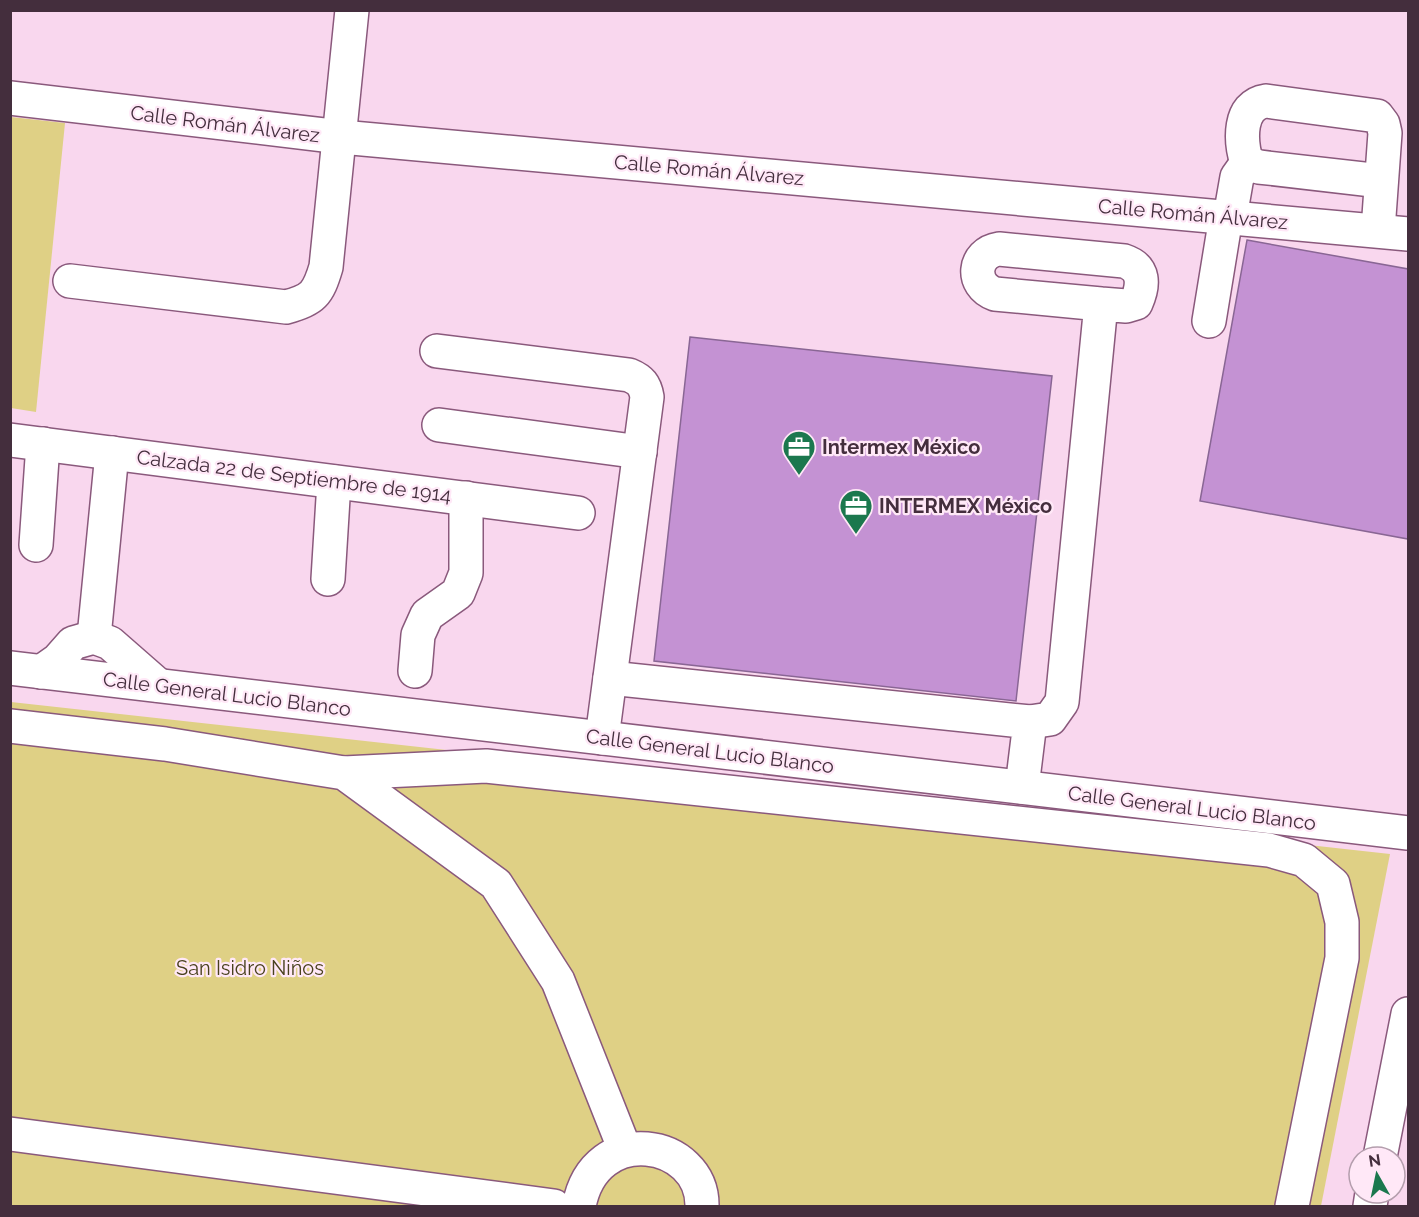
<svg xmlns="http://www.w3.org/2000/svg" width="1419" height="1217" font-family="Raleway,sans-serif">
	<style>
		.green { fill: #dfd085 }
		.building { fill: #c492d3; stroke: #896694; stroke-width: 1.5 }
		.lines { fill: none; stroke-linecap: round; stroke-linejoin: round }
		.minor-casing { stroke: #8a597c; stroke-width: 36 }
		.minor { stroke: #fff; stroke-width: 33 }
		.labels { text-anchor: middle; stroke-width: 4.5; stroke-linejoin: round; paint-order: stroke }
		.street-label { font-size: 20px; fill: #442e3d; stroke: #ffe8f7 }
		.poi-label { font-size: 20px; font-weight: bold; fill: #442e3d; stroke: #ffe8f7; text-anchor: start }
		.park-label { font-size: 20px; fill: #49411d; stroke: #ffe8f7 }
	</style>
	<rect width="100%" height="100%" fill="#f9d7ee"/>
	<!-- green -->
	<g class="green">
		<path d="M11,117l54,6 -29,289 -25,-4z"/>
		<path d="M11,702l1379,152 -69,352h-1310z"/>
	</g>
	<!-- building -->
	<g class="building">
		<path d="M1247,240l161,29v270l-208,-38z"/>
		<path d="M690,337l362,39 -36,325 -362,-40z"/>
	</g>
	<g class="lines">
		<defs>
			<g id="minor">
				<path d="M10,98l331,39 1067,97"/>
				<path d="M1247,163c-7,-22 -9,-58 19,-62l111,15 6,8 2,9 -7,97"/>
				<path d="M1247,163l12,4 122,14"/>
				<path d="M1230,217l7,-40 10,-14"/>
				<path d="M70,281l216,26c27,-7 32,-13 40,-40l26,-257"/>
				<path d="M1209,321l17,-104"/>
				<path d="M437,351l192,24c12,5 16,10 18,22l-45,341"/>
				<path d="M439,425l201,27"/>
				<path d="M10,440l568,73"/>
				<path d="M36,545l7,-101"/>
				<path d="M328,579l6,-97"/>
				<path d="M94,637l18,-184"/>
				<path d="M10,668l1398,165"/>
				<path d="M415,671l3,-36 9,-20 31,-22 8,-20v-75"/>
				<path d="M41,672l17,-12 15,-17 21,-6 16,6 48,42"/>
				<path d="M610,678l420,44 -8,65"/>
				<path d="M1030,722l20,-3 12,-17 39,-398 -106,-10c-25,-9 -22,-41 4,-45l125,12c21,7 20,24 12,42l-10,3 -25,-2"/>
				<path d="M10,726l155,18 179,29 152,111 62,97 67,169"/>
				<path d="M344,773l142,-7 783,84 35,10 29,24 9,38v36l-50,248"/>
				<path d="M10,1134l544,72"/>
				<path d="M1380,1157l28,-143"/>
				<path d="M579,1206c16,-86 124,-66 123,0"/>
				<path d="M1370,1206l2,-13"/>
			</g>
		</defs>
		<!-- minor casing -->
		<use href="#minor" class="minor-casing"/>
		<!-- minor -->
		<use href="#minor" class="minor"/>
	</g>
	<!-- icons -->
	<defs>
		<symbol id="office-pin" viewBox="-11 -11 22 30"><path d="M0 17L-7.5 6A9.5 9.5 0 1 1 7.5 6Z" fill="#1b784e" stroke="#ffe8f7"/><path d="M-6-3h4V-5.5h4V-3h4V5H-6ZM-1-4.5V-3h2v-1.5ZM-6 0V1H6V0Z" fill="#fff"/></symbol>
	</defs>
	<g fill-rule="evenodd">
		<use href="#office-pin" x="780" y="428" width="38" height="52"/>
		<use href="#office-pin" x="837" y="487" width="38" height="52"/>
	</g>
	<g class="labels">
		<!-- street labels -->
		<g class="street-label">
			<text transform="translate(225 124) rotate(7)" y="7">Calle Román Álvarez</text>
			<text transform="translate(709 170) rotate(5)" y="7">Calle Román Álvarez</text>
			<text transform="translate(1193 214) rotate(5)" y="7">Calle Román Álvarez</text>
			<text transform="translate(294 476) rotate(7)" y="7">Calzada 22 de Septiembre de 1914</text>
			<text transform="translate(227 694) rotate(7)" y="7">Calle General Lucio Blanco</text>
			<text transform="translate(710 751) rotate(7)" y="7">Calle General Lucio Blanco</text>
			<text transform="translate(1192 808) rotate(7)" y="7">Calle General Lucio Blanco</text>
		</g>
		<!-- poi labels -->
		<g class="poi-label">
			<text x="822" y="454">Intermex México</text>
			<text x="879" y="513">INTERMEX México</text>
		</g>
		<!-- park labels -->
		<g class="park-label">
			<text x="250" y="975">San Isidro Niños</text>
		</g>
	</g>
	<!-- border -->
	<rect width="1419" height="1217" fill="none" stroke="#442e3d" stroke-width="24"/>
	<!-- north arrow -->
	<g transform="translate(1377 1175) rotate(351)"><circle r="28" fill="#ffe8f7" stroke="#b49ead" stroke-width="1.5"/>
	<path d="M0-4.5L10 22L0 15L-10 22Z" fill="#1b784e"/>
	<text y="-9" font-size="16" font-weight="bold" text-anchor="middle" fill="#442e3d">N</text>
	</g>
</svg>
